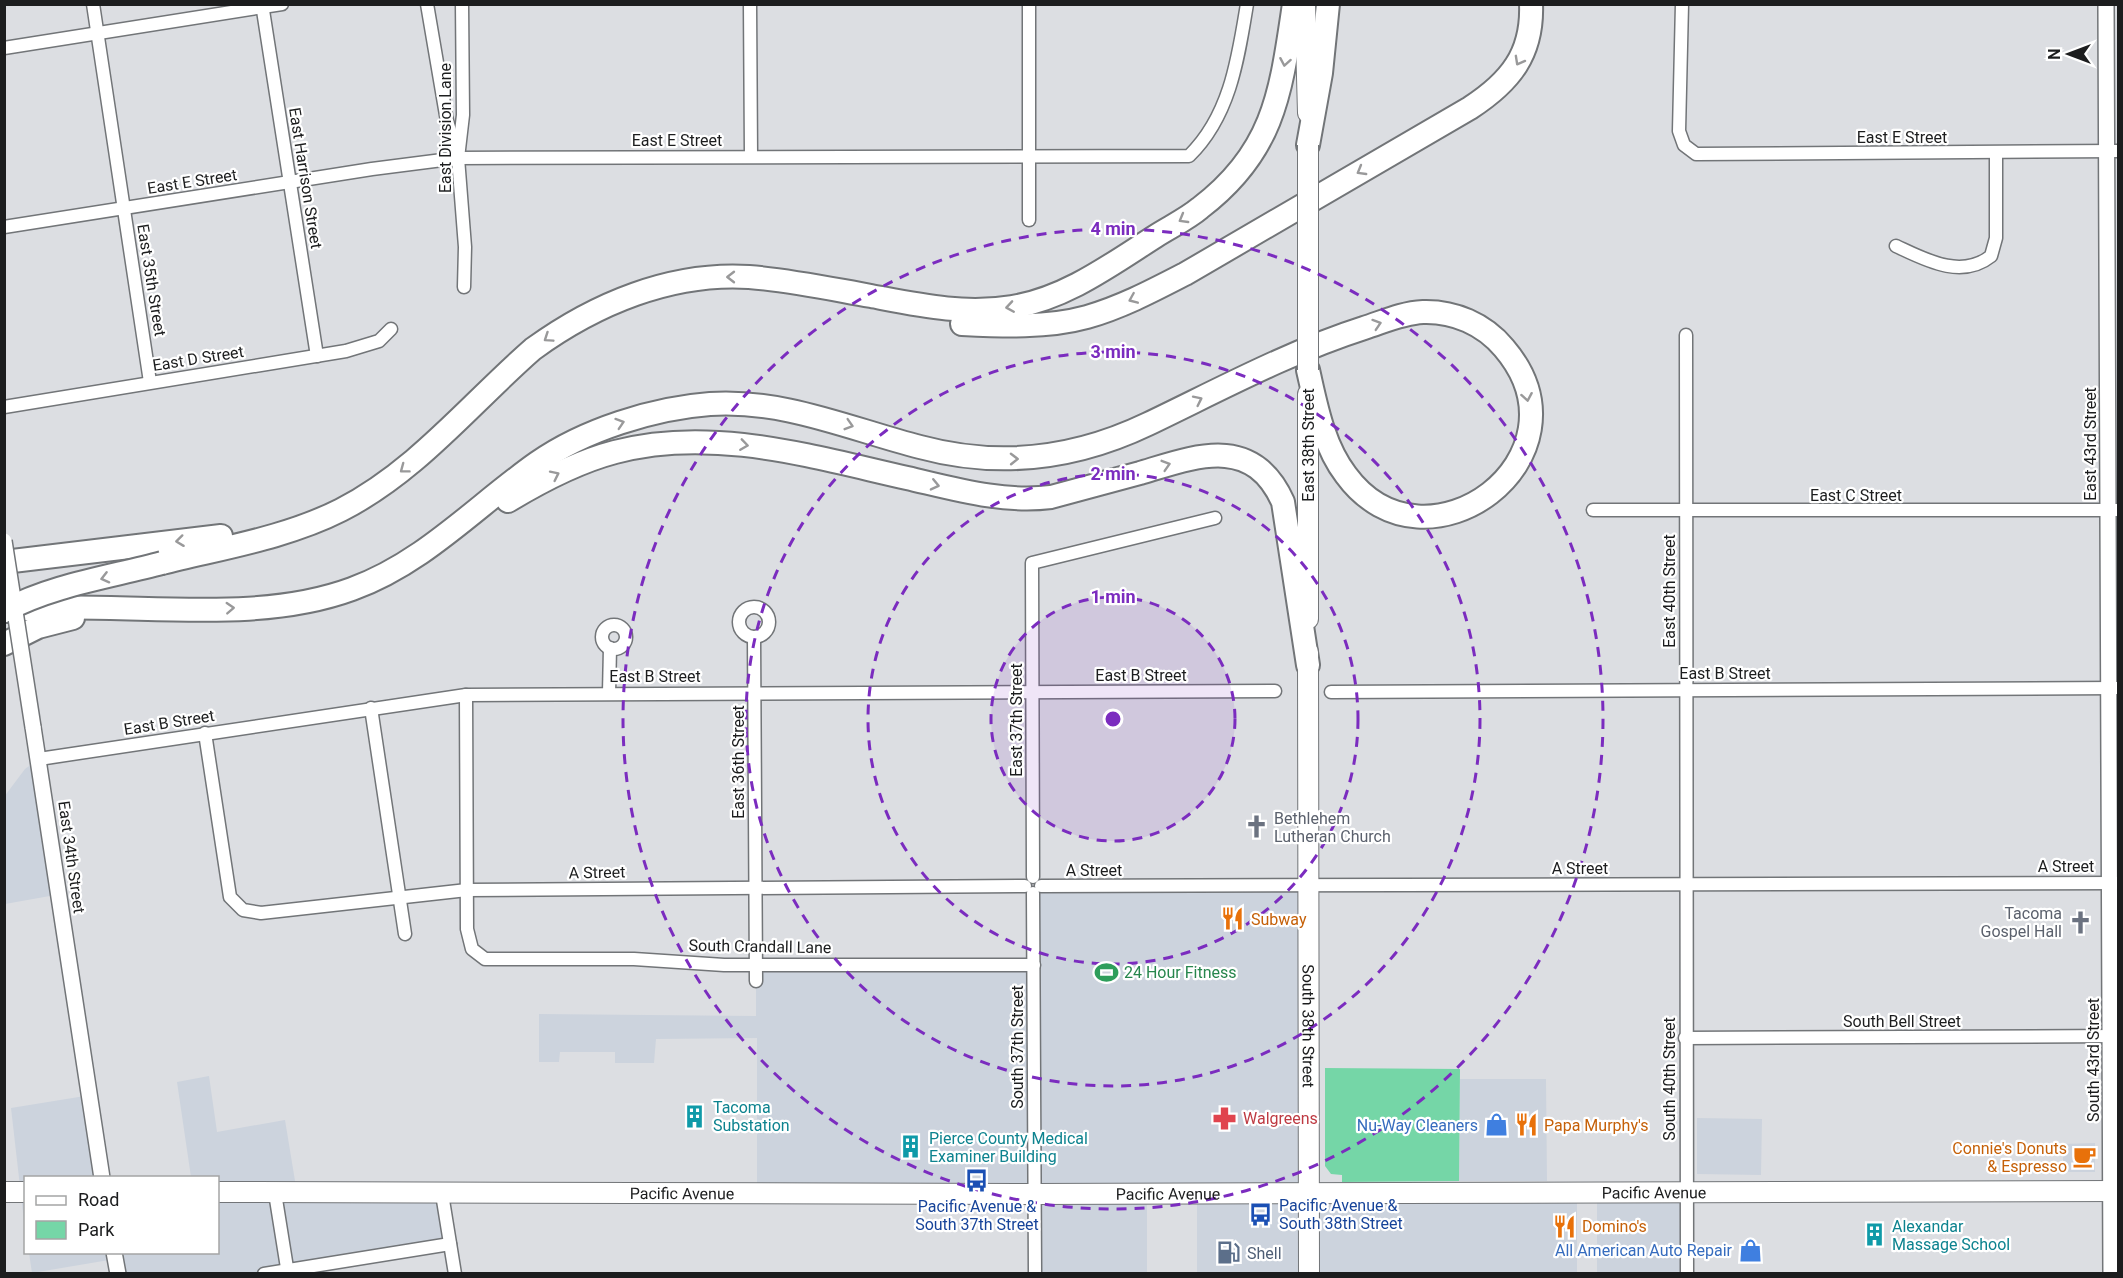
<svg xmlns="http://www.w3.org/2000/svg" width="2123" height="1278" font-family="Roboto,sans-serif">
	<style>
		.built { fill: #ccd3dd }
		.green { fill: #75d6a7 }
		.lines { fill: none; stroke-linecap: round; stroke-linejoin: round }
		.minor-casing { stroke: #727578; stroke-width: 15 }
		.tertiary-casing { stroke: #727578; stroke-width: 18 }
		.primary-casing { stroke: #727578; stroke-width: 22 }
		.motorway-casing { stroke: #727578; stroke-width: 26 }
		.minor { stroke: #fff; stroke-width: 12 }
		.tertiary { stroke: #fff; stroke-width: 15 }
		.primary { stroke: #fff; stroke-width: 20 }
		.motorway { stroke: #fff; stroke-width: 22 }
		.tertiary-bridge-casing { stroke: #727578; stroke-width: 18; stroke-linecap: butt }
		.primary-bridge-casing { stroke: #727578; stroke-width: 22; stroke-linecap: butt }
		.motorway-bridge-casing { stroke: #727578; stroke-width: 26; stroke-linecap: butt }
		.tertiary-bridge { stroke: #fff; stroke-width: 15 }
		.primary-bridge { stroke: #fff; stroke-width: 20 }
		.motorway-bridge { stroke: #fff; stroke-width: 22 }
		.oneway { stroke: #99999a }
		.ring { fill: none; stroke: #7b2cbf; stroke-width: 3; stroke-dasharray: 10 8 }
		.labels { text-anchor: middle; stroke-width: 4.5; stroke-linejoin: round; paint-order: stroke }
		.street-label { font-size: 16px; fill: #1c1d1e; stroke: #fff }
		.worship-label { font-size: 16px; fill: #5b616d; stroke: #fff; text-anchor: start }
		.food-label { font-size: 16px; fill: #c56008; stroke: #fff; text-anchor: start }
		.leisure-label { font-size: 16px; fill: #27864d; stroke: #fff; text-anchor: start }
		.culture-label { font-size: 16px; fill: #0d838f; stroke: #fff; text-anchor: start }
		.health-label { font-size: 16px; fill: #be3a42; stroke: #fff; text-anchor: start }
		.shop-label { font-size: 16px; fill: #366cbe; stroke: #fff; text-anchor: end }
		.transit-label { font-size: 16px; fill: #164399; stroke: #fff; text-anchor: start }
		.service-label { font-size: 16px; fill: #4e5e75; stroke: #fff; text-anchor: start }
		.centre { fill: #7b2cbf; stroke: #fff; stroke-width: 3 }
		.ring-label { font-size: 18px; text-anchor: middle; font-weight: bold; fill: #7b2cbf; stroke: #fff; stroke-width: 4.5; stroke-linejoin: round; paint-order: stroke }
	</style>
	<rect width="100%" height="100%" fill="#dcdee2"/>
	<!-- built -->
	<g class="built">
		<path d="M39,759l22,135 -56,10 -1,-107 21,-28z"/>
		<path d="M1310,885l-1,309 268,-1v80h-380v-79h-50v79h-112l-1,-78 -277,-1v-156l-101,1 -2,24h-39v-11h-55l-1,10h-20v-48l217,2v-51l278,-1 -1,-78z"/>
		<path d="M209,1076l8,56 68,-12 12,73 145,1 8,50 -186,30 -146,-1 -3,-14 -83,14 -3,-20 189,-1v-74l-27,-1 -14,-95z"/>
		<path d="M1460,1079h86l1,102h-88z"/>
		<path d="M91,1095l11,82 -76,1 -1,52 -14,-122z"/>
		<path d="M1697,1118l65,1 -1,56 -64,-1z"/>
		<path d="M2095,1143v29h-32v-28z"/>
		<path d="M1597,1193h89l1,80 -90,1z"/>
	</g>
	<!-- green -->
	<path class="green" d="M1325,1068l135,1 -1,112 -117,1v-7l-11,-1 -6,-8z"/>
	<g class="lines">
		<defs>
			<g id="minor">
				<path d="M93,4l57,378"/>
				<path d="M262,4l55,352"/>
				<path d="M427,4l20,117 10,32"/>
				<path d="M462,4l1,111 -5,43 7,89 -1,40"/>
				<path d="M750,4l1,152"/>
				<path d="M1029,4v216"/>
				<path d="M1682,4l-3,127 5,14 12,9 422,-3"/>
				<path d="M4,48l278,-44"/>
				<path d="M4,227l368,-58 86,-11 731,-2c41,-40 49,-97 58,-152"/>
				<path d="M1896,246c28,13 65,34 95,10l5,-18v-84"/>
				<path d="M1686,335l1,939"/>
				<path d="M4,407l342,-56 33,-10 12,-12"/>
				<path d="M1593,510h525"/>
				<circle cx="754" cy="622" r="15"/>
				<circle cx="614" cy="637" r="12"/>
				<path d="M754,637l2,344"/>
				<path d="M1331,692l787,-4"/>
				<path d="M609,693l1,-45"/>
				<path d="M466,695l1,234 5,20 13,10h149l90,6h310"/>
				<path d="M371,708l34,226"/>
				<path d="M205,733l25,164 13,13 18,3 206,-23 558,-4"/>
				<path d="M39,759l427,-64 809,-4"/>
				<path d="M1033,877l-1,-314 183,-45"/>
				<path d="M1041,886l1077,-3"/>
				<path d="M1033,893l2,381"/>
				<path d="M1685,1038l433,-2"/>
				<path d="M275,1193l13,81"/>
				<path d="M442,1194l13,80"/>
				<path d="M264,1274l186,-30"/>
			</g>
			<g id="tertiary">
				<path d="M2106,4l5,1270"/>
				<path d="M33,727l69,451"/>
				<path d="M114,1252l4,22"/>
			</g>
			<g id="primary">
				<path d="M1305,4l3,109"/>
				<path d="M1308,394v225"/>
				<path id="s1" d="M1308,652l1,622"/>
				<path d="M4,1192h22"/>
				<path id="s2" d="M218,1192l816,2 1084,-3"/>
			</g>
			<g id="motorway">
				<path d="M1308,145l13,-72 7,-69"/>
				<path d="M962,324c41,2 85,4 125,-7 35,-10 67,-27 98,-43l285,-166c40,-26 63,-54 61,-104"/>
				<path d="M508,501c33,-20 69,-39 107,-49 97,-26 198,5 292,26 48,11 95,25 144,19 30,-8 59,-16 89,-24 54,-16 112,-40 143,29l25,163"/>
				<path d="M4,562l217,-26"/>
				<path d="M162,563c59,-15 124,-25 179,-53 76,-39 129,-106 192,-161 62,-45 138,-77 216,-72 41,3 82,12 122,19 48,9 93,19 141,11 53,-8 100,-43 144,-71 14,-9 31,-17 44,-28 75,-57 81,-117 94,-204"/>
				<path d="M6,611c111,-13 240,17 346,-22 72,-26 124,-83 185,-126 47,-33 117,-55 173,-59 73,-5 140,25 210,43 78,21 155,12 228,-23 71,-34 141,-72 216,-96 19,-6 38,-15 59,-16 31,-1 61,12 81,36 93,109 -78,236 -158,127 -23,-30 -30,-70 -38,-105"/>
				<path d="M4,644l34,-17 35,-9"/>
			</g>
		</defs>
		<!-- minor casing -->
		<use href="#minor" class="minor-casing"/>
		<!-- tertiary casing -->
		<use href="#tertiary" class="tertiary-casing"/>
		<!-- primary casing -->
		<use href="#primary" class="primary-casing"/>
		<!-- motorway casing -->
		<use href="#motorway" class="motorway-casing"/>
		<!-- minor -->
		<use href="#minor" class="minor"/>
		<!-- tertiary -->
		<use href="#tertiary" class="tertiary"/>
		<!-- primary -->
		<use href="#primary" class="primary"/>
		<!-- motorway -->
		<use href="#motorway" class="motorway"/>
		<defs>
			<path id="tertiary-bridge" d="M4,541l29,186"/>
			<path id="primary-bridge" d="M1308,370v-225"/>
			<path id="motorway-bridge" d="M4,611c48,-26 106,-34 158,-48"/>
		</defs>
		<!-- tertiary-bridge casing -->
		<use href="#tertiary-bridge" class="tertiary-bridge-casing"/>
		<!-- primary-bridge casing -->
		<use href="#primary-bridge" class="primary-bridge-casing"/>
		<!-- motorway-bridge casing -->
		<use href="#motorway-bridge" class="motorway-bridge-casing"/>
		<!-- tertiary-bridge -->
		<use href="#tertiary-bridge" class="tertiary-bridge"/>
		<!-- primary-bridge -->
		<use href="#primary-bridge" class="primary-bridge"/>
		<!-- motorway-bridge -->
		<use href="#motorway-bridge" class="motorway-bridge"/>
	</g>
	<!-- one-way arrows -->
	<defs><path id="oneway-chevron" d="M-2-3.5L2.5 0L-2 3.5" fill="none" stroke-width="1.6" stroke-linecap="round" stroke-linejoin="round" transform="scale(1.5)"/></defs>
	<g class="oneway">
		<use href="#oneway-chevron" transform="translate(1519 61) rotate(119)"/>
		<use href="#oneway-chevron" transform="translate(1285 62) rotate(100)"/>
		<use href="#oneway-chevron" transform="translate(1361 171) rotate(150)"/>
		<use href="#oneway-chevron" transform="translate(1183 219) rotate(150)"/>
		<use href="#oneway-chevron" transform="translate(731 277) rotate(180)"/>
		<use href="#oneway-chevron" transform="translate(1133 299) rotate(157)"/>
		<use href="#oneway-chevron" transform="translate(1010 307) rotate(171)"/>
		<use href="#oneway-chevron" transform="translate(1377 324) rotate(-18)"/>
		<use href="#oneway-chevron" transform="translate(548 338) rotate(146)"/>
		<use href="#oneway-chevron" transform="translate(1527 397) rotate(80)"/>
		<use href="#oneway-chevron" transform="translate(1198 400) rotate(-26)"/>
		<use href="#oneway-chevron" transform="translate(620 423) rotate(-18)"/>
		<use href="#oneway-chevron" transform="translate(849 425) rotate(17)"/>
		<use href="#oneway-chevron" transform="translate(744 445) rotate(8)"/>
		<use href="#oneway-chevron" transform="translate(1014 459) rotate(-1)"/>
		<use href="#oneway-chevron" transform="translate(1166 465) rotate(-17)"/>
		<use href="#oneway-chevron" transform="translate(404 469) rotate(143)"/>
		<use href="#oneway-chevron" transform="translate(555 475) rotate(-26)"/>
		<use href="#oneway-chevron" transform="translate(935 485) rotate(13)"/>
		<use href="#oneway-chevron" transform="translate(180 541) rotate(173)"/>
		<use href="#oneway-chevron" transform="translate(105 578) rotate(166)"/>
		<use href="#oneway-chevron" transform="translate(230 608) rotate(-3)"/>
	</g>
	<!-- distance rings -->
	<circle cx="1113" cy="719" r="122" fill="#7b2cbf" fill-opacity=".12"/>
	<g class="ring">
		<circle cx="1113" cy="719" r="122"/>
		<circle cx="1113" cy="719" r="245"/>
		<circle cx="1113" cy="719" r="367"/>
		<circle cx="1113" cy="719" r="490"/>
	</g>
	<!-- icons -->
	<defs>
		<symbol id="church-bare" viewBox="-9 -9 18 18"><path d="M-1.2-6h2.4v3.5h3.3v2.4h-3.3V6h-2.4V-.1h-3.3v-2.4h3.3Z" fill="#6b7280" stroke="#fff" stroke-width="2.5" paint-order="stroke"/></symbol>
		<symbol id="restaurant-bare" viewBox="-9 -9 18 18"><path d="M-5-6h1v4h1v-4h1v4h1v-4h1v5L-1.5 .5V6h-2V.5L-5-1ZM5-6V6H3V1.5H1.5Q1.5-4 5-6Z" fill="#e8710a" stroke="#fff" stroke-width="2.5" paint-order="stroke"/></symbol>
		<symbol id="stadium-bare" viewBox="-9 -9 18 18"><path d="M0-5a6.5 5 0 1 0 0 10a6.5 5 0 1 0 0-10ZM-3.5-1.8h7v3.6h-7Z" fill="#2e9e5b" stroke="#fff" stroke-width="2.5" paint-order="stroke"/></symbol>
		<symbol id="building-bare" viewBox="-9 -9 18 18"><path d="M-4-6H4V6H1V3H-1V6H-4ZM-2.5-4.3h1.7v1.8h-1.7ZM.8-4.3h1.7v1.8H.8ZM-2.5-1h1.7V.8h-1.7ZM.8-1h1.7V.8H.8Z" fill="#0f9aa8" stroke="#fff" stroke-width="2.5" paint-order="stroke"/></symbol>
		<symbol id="pharmacy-bare" viewBox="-9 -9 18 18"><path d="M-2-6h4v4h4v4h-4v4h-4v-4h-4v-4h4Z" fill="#e0444e" stroke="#fff" stroke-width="2.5" paint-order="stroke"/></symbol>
		<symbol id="shop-bare" viewBox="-9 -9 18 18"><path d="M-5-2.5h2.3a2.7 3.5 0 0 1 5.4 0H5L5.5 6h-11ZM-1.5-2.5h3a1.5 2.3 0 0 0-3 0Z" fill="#3f7fe0" stroke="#fff" stroke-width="2.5" paint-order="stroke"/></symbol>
		<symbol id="cafe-bare" viewBox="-9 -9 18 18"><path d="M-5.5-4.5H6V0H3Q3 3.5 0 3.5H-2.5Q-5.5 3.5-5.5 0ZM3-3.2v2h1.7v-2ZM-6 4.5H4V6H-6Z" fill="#e8710a" stroke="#fff" stroke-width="2.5" paint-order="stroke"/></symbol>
		<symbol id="bus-bare" viewBox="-9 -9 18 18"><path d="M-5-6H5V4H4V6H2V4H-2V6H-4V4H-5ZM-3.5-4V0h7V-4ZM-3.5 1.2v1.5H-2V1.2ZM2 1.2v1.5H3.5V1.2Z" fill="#1a4fb4" stroke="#fff" stroke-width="2.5" paint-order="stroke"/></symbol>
		<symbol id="fuel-bare" viewBox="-9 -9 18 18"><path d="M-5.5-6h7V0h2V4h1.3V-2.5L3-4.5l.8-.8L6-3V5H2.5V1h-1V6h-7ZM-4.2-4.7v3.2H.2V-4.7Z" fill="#5c6f8a" stroke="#fff" stroke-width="2.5" paint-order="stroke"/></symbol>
	</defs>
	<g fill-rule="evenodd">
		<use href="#church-bare" x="1240" y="810" width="33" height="33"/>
		<use href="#restaurant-bare" x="1216" y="902" width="33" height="33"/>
		<use href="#church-bare" x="2064" y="906" width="33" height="33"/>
		<use href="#stadium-bare" x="1090" y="956" width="33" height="33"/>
		<use href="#building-bare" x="678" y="1100" width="33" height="33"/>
		<use href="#pharmacy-bare" x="1208" y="1102" width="33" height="33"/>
		<use href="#shop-bare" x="1480" y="1108" width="33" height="33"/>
		<use href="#restaurant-bare" x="1510" y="1108" width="33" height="33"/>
		<use href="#building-bare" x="894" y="1130" width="33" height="33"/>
		<use href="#cafe-bare" x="2068" y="1140" width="33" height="33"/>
		<use href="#bus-bare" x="960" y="1164" width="33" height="33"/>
		<use href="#bus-bare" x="1244" y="1198" width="33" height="33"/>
		<use href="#restaurant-bare" x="1548" y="1210" width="33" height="33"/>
		<use href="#building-bare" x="1858" y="1218" width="33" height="33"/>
		<use href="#shop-bare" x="1734" y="1234" width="33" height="33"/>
		<use href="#fuel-bare" x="1212" y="1236" width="33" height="33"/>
	</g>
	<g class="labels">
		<!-- street labels -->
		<g class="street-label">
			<text transform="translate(445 128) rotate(-90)" y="6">East Division Lane</text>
			<text x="1902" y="143">East E Street</text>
			<text x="677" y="146">East E Street</text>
			<text transform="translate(306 178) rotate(81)" y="6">East Harrison Street</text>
			<text transform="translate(192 181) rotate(-9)" y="6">East E Street</text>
			<text transform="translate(152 280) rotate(81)" y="6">East 35th Street</text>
			<text transform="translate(198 358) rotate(-9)" y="6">East D Street</text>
			<text transform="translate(2090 444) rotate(-90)" y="6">East 43rd Street</text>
			<text transform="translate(1308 445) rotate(-90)" y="6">East 38th Street</text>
			<text x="1856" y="501">East C Street</text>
			<text transform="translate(1669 591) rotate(-90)" y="6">East 40th Street</text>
			<text x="1725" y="679">East B Street</text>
			<text x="1141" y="681">East B Street</text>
			<text x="655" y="682">East B Street</text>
			<text transform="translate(1016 720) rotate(-90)" y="6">East 37th Street</text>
			<text transform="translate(169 722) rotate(-9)" y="6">East B Street</text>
			<text transform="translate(738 762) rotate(-90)" y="6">East 36th Street</text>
			<text transform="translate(72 857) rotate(82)" y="6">East 34th Street</text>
			<text x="2066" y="872">A Street</text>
			<text x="1580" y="874">A Street</text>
			<text x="1094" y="876">A Street</text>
			<text transform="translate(597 872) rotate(-1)" y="6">A Street</text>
			<text transform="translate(760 946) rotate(1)" y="6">South Crandall Lane</text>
			<text x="1902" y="1027">South Bell Street</text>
			<text dy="6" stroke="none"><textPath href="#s1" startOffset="374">South 38th Street</textPath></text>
			<text transform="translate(1017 1047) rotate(-90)" y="6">South 37th Street</text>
			<text transform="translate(2093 1060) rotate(-90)" y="6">South 43rd Street</text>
			<text transform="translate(1669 1079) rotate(-90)" y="6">South 40th Street</text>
			<text dy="6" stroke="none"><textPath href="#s2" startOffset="1436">Pacific Avenue</textPath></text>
			<text dy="6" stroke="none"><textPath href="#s2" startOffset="464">Pacific Avenue</textPath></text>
			<text dy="6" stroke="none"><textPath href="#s2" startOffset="950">Pacific Avenue</textPath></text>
		</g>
		<!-- worship labels -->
		<g class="worship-label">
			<text x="1274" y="824">Bethlehem<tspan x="1274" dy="18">Lutheran Church</tspan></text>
			<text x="2062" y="919" text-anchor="end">Tacoma<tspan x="2062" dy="18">Gospel Hall</tspan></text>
		</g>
		<!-- food labels -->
		<g class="food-label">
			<text x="1251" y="925">Subway</text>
			<text x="1544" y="1131">Papa Murphy's</text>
			<text x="2067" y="1154" text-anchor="end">Connie's Donuts<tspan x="2067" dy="18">&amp; Espresso</tspan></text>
			<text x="1582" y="1232">Domino's</text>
		</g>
		<!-- leisure labels -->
		<g class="leisure-label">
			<text x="1124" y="978">24 Hour Fitness</text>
		</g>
		<!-- culture labels -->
		<g class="culture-label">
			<text x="713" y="1113">Tacoma<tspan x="713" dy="18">Substation</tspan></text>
			<text x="929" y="1144">Pierce County Medical<tspan x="929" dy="18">Examiner Building</tspan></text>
			<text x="1892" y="1232">Alexandar<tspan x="1892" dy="18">Massage School</tspan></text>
		</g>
		<!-- health labels -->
		<g class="health-label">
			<text x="1243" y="1124">Walgreens</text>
		</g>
		<!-- shop labels -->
		<g class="shop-label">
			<text x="1478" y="1131">Nu-Way Cleaners</text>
			<text x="1732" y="1256">All American Auto Repair</text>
		</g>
		<!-- transit labels -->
		<g class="transit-label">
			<text x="1279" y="1211">Pacific Avenue &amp;<tspan x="1279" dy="18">South 38th Street</tspan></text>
			<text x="977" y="1212" text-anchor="middle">Pacific Avenue &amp;<tspan x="977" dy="18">South 37th Street</tspan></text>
		</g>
		<!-- service labels -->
		<g class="service-label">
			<text x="1247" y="1259">Shell</text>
		</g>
	</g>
	<circle cx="1113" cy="719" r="9" class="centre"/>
	<g class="ring-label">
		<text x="1113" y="235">4 min</text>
		<text x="1113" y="358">3 min</text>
		<text x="1113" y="480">2 min</text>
		<text x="1113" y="603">1 min</text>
	</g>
	<!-- border -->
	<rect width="2123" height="1278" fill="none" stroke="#1c1d1e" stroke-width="12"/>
	<!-- legend -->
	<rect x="24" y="1176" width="195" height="78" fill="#ffffff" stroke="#a4a5a5" stroke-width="1.5"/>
	<rect x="36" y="1196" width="30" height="9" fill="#ffffff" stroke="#a4a5a5" stroke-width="1.5"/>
	<text x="78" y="1206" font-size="18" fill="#1c1d1e">Road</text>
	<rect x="36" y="1221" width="30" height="18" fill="#75d6a7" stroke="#a4a5a5" stroke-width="1.5"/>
	<text x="78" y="1236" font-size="18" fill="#1c1d1e">Park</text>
	<!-- north arrow -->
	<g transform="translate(2069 54) rotate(270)" stroke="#ffffff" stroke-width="4.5" paint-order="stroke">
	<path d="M0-4.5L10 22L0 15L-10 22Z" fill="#1c1d1e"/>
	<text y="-9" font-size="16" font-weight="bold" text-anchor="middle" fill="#1c1d1e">N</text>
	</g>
</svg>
